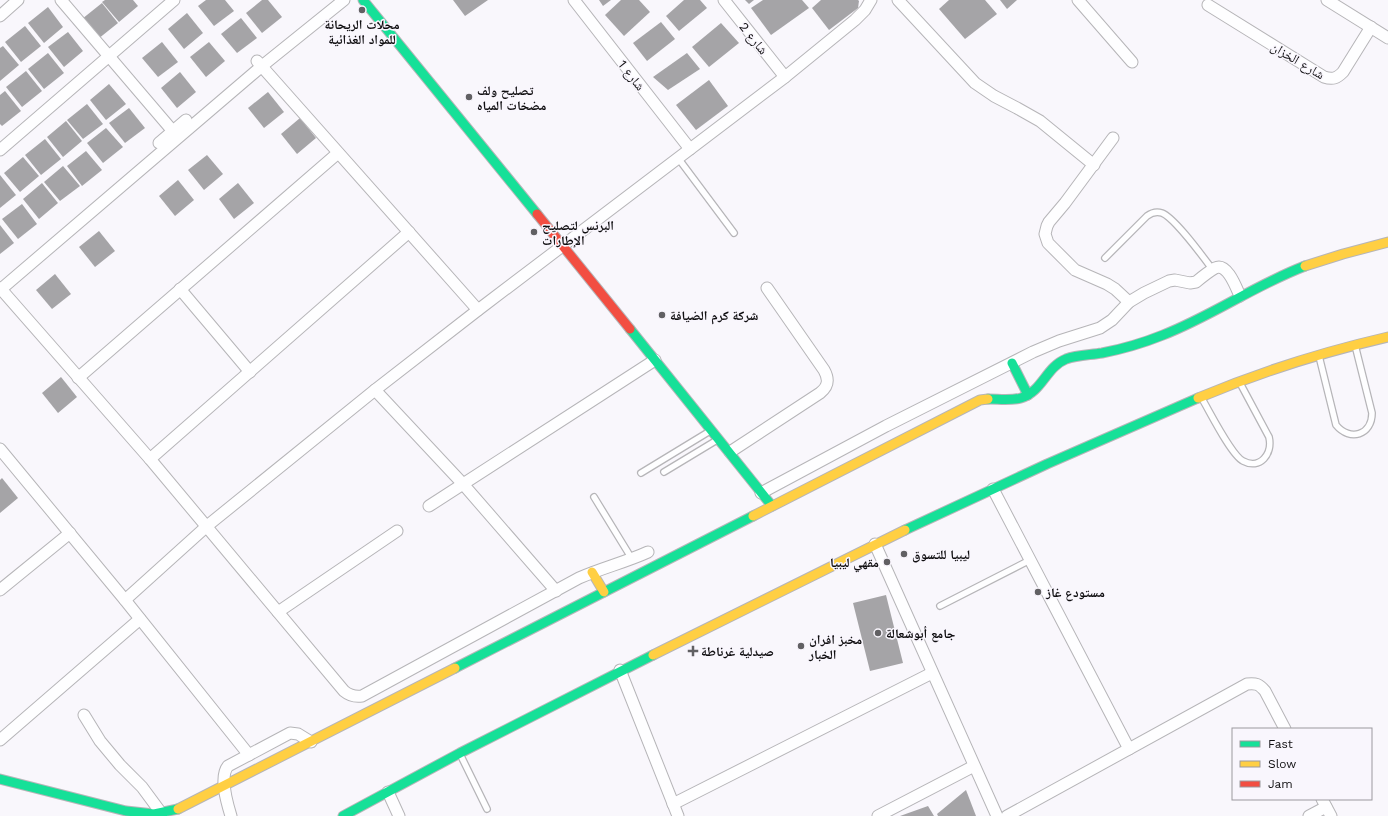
<svg xmlns="http://www.w3.org/2000/svg" width="1388" height="816" font-family="'Work Sans','Noto Naskh Arabic',sans-serif">
	<style>
		.building { fill: #a5a4a7 }
		.lines { fill: none; stroke-linecap: round; stroke-linejoin: round }
		.lane-casing { stroke: #b6b5b8; stroke-width: 8 }
		.street-casing { stroke: #b6b5b8; stroke-width: 13 }
		.fast-casing { stroke: #b6b5b8; stroke-width: 11 }
		.slow-casing { stroke: #b6b5b8; stroke-width: 11 }
		.jam-casing { stroke: #b6b5b8; stroke-width: 11 }
		.lane { stroke: #fefeff; stroke-width: 5.5 }
		.street { stroke: #fefeff; stroke-width: 11 }
		.fast { stroke: #16e098; stroke-width: 9 }
		.slow { stroke: #ffcf43; stroke-width: 9 }
		.jam { stroke: #f24e42; stroke-width: 9 }
		.poi-dot { fill: #616063; stroke: #f9f6fd; stroke-width: 1.5 }
		.labels { text-anchor: middle; stroke-width: 3; stroke-linejoin: round; paint-order: stroke }
		.poi-label { font-size: 13px; font-weight: bold; fill: #0f0e10; stroke: #f9f6fd; text-anchor: start }
		.street-label { font-size: 13px; fill: #0f0e10; stroke: #f9f6fd }
	</style>
	<rect width="100%" height="100%" fill="#f9f7fc"/>
	<!-- building -->
	<g class="building">
		<path d="M105,0h28l5,6 -19,16 -17,-20z"/>
		<path d="M206,0h19l9,11 -20,15 -16,-20z"/>
		<path d="M262,0h6l14,17 -20,16 -16,-20z"/>
		<path d="M453,0h35l-23,16z"/>
		<path d="M599,0h12l-8,6z"/>
		<path d="M621,0h18l11,12 -26,24 -19,-21z"/>
		<path d="M684,0h16l7,8 -28,23 -13,-15z"/>
		<path d="M745,0h9l-5,4z"/>
		<path d="M763,0h39l7,8 -38,27 -20,-27z"/>
		<path d="M821,0h37l1,1 -1,7 -29,22 -17,-22z"/>
		<path d="M949,0h36l12,14 -32,25 -26,-30z"/>
		<path d="M1000,0h17l-10,9z"/>
		<path d="M102,3l16,20 -20,16 -16,-20z"/>
		<path d="M48,7l15,20 -19,16 -16,-20z"/>
		<path d="M187,13l16,20 -19,16 -16,-20z"/>
		<path d="M241,18l16,20 -20,15 -16,-19z"/>
		<path d="M661,22l14,17 -28,22 -14,-18z"/>
		<path d="M721,23l18,20 -30,24 -17,-20z"/>
		<path d="M25,26l16,20 -20,16 -16,-20z"/>
		<path d="M68,32l15,19 -19,16 -16,-20z"/>
		<path d="M162,42l16,20 -20,15 -16,-19z"/>
		<path d="M209,42l16,19 -19,16 -16,-20z"/>
		<path d="M3,46l16,19 -19,16v-33z"/>
		<path d="M48,53l16,20 -20,16 -16,-20z"/>
		<path d="M687,53l13,16 -32,21 -15,-13z"/>
		<path d="M26,71l16,20 -20,16 -16,-20z"/>
		<path d="M180,72l16,20 -19,16 -16,-20z"/>
		<path d="M709,80l19,26 -32,24 -20,-25z"/>
		<path d="M109,84l17,20 -20,16 -16,-20z"/>
		<path d="M5,91l16,20 -19,15 -2,-2v-29z"/>
		<path d="M268,92l16,20 -20,16 -16,-20z"/>
		<path d="M87,104l16,20 -20,15 -16,-19z"/>
		<path d="M129,108l16,20 -20,15 -16,-20z"/>
		<path d="M300,118l16,20 -19,16 -16,-20z"/>
		<path d="M66,121l16,20 -19,16 -16,-20z"/>
		<path d="M106,128l17,19 -20,16 -16,-20z"/>
		<path d="M45,139l16,20 -20,16 -16,-20z"/>
		<path d="M86,151l16,19 -20,16 -15,-20z"/>
		<path d="M207,155l16,19 -19,16 -16,-20z"/>
		<path d="M23,157l16,19 -19,16 -16,-19z"/>
		<path d="M63,166l17,20 -20,15 -16,-19z"/>
		<path d="M0,175l16,20 -16,13z"/>
		<path d="M178,180l16,20 -19,16 -16,-20z"/>
		<path d="M42,183l16,20 -19,16 -16,-20z"/>
		<path d="M238,183l16,20 -20,16 -15,-20z"/>
		<path d="M22,204l15,20 -19,15 -16,-20z"/>
		<path d="M0,225l14,18 -14,11z"/>
		<path d="M99,231l16,20 -20,16 -16,-20z"/>
		<path d="M55,274l16,20 -19,15 -16,-19z"/>
		<path d="M61,377l16,20 -19,16 -16,-20z"/>
		<path d="M2,478l16,20 -18,15v-33z"/>
		<path d="M886,595l17,68 -33,8 -17,-68z"/>
		<path d="M966,790l10,26h-38l-1,-2z"/>
		<path d="M928,806l6,10h-34z"/>
	</g>
	<g class="lines">
		<defs>
			<g id="lane">
				<path d="M678,158l56,75"/>
				<path d="M1105,258l42,-42c4,-3 9,-5 15,-3 13,5 41,44 51,57"/>
				<path d="M1319,356l17,69c14,17 36,10 36,-12l-17,-68"/>
				<path d="M1201,397c8,13 30,58 42,64 17,9 30,-7 26,-24l-29,-54"/>
				<path d="M664,472l53,-32"/>
				<path d="M641,473l69,-42"/>
				<path d="M594,497l38,62"/>
				<path d="M940,606l90,-46"/>
				<path d="M460,754l27,55"/>
			</g>
			<g id="street">
				<path d="M61,0l116,136"/>
				<path d="M574,0l116,149"/>
				<path d="M724,0l61,77"/>
				<path d="M898,0l77,83 19,13 23,12 23,13 54,44"/>
				<path d="M1078,0l54,62"/>
				<path d="M1327,0l61,38"/>
				<path d="M1208,5l116,72c9,3 13,1 19,-5l28,-45"/>
				<path d="M0,16l18,-16"/>
				<path d="M257,61l221,249"/>
				<path d="M1113,138l-48,65 -16,19 -2,4 -2,8 3,9 27,27 32,14 8,5 14,13"/>
				<path d="M159,143l27,-23"/>
				<path d="M0,150l174,-150"/>
				<path d="M0,288l150,171 194,232c6,5 11,6 18,5l217,-118c23,-10 47,-16 69,-26"/>
				<path d="M180,289l70,83"/>
				<path d="M0,290l262,-224 82,-66"/>
				<path d="M78,378l260,-225"/>
				<path d="M375,390l88,94 93,107"/>
				<path d="M0,449l125,151 124,155"/>
				<path d="M730,452l90,-59c9,-7 9,-14 4,-23l-57,-82"/>
				<path d="M150,459l259,-227"/>
				<path d="M993,489l136,260"/>
				<path d="M761,493l125,-67 147,-74 26,-11 41,-13 12,-8 17,-18 15,-9 25,-12 6,-1 15,3 6,-1c6,-5 12,-10 19,-14 12,-6 21,19 25,28"/>
				<path d="M429,506l226,-146"/>
				<path d="M875,544l122,272"/>
				<path d="M0,590l70,-57"/>
				<path d="M125,600l82,-74 168,-136 103,-80 307,-233 70,-57 10,-10 6,-10"/>
				<path d="M278,612l119,-81"/>
				<path d="M620,670l58,146"/>
				<path d="M84,715l16,26 20,24 22,22 20,27"/>
				<path d="M0,740l140,-121"/>
				<path d="M388,792l11,24"/>
				<path d="M1322,799l9,17"/>
				<path d="M673,804l259,-131"/>
				<path d="M231,816c-4,-13 -12,-39 -3,-50l62,-33 8,1 13,8"/>
				<path d="M878,816l96,-50"/>
				<path d="M1007,816l240,-132c9,-1 12,0 18,7l20,38"/>
				<path d="M1309,816l17,-9"/>
			</g>
			<g id="fast">
				<path d="M363,0l174,214"/>
				<path d="M630,329l142,177"/>
				<path d="M1012,363l16,32"/>
				<path d="M988,399c11,0 22,2 33,-1 21,-6 25,-31 45,-39 11,-4 24,-4 36,-6 21,-4 41,-10 61,-18 49,-19 92,-50 142,-69"/>
				<path d="M905,530l142,-66 151,-66"/>
				<path d="M455,668l298,-152"/>
				<path d="M0,779l126,32 28,3 24,-5"/>
				<path d="M343,816l117,-63 193,-98"/>
			</g>
			<g id="slow">
				<path d="M1305,266l38,-12 45,-12"/>
				<path d="M1198,398c62,-26 125,-46 190,-61"/>
				<path d="M753,516l227,-116 8,-1"/>
				<path d="M592,572l12,20"/>
				<path d="M653,655l252,-125"/>
				<path d="M178,809l277,-141"/>
			</g>
			<path id="jam" d="M537,214l93,115"/>
		</defs>
		<!-- lane casing -->
		<use href="#lane" class="lane-casing"/>
		<!-- street casing -->
		<use href="#street" class="street-casing"/>
		<!-- fast casing -->
		<use href="#fast" class="fast-casing"/>
		<!-- slow casing -->
		<use href="#slow" class="slow-casing"/>
		<!-- jam casing -->
		<use href="#jam" class="jam-casing"/>
		<!-- lane -->
		<use href="#lane" class="lane"/>
		<!-- street -->
		<use href="#street" class="street"/>
		<!-- fast -->
		<use href="#fast" class="fast"/>
		<!-- slow -->
		<use href="#slow" class="slow"/>
		<!-- jam -->
		<use href="#jam" class="jam"/>
	</g>
	<!-- markers -->
	<g class="poi-dot">
		<circle cx="362" cy="10" r="4"/>
		<circle cx="469" cy="97" r="4"/>
		<circle cx="534" cy="232" r="4"/>
		<circle cx="662" cy="315" r="4"/>
		<circle cx="904" cy="554" r="4"/>
		<circle cx="887" cy="562" r="4"/>
		<circle cx="1038" cy="592" r="4"/>
		<circle cx="878" cy="633" r="4"/>
		<circle cx="801" cy="646" r="4"/>
		<path d="M691 645h4v4h4v4h-4v4h-4v-4h-4v-4h4z"/>
	</g>
	<g class="labels">
		<!-- poi labels -->
		<g class="poi-label">
			<text x="362" y="29" text-anchor="middle">محلات الريحانة<tspan x="362" dy="15">للمواد الغذائية</tspan></text>
			<text x="477" y="95">تصليح ولف<tspan x="477" dy="15">مضخات المياه</tspan></text>
			<text x="542" y="230">البرنس لتصليح<tspan x="542" dy="15">الإطارات</tspan></text>
			<text x="670" y="320">شركة كرم الضيافة</text>
			<text x="912" y="559">ليبيا للتسوق</text>
			<text x="879" y="567" text-anchor="end">مقهي ليبيا</text>
			<text x="1046" y="597">مستودع غاز</text>
			<text x="886" y="638">جامع أبوشعالة</text>
			<text x="809" y="644">مخبز افران<tspan x="809" dy="15">الخبار</tspan></text>
			<text x="701" y="656">صيدلية غرناطة</text>
		</g>
		<!-- street labels -->
		<g class="street-label">
			<text transform="translate(754 38) rotate(51)" y="5">شارع 2</text>
			<text transform="translate(1298 60) rotate(31)" y="5">شارع الخزان</text>
			<text transform="translate(632 75) rotate(52)" y="5">شارع 1</text>
		</g>
	</g>
	<!-- legend -->
	<rect x="1232" y="728" width="140" height="72" fill="#f9f6fd" stroke="#9b999e"/>
	<rect x="1240" y="741" width="20" height="6" fill="#16e098" stroke="#9b999e"/>
	<text x="1268" y="748" font-size="12" fill="#0f0e10">Fast</text>
	<rect x="1240" y="761" width="20" height="6" fill="#ffcf43" stroke="#9b999e"/>
	<text x="1268" y="768" font-size="12" fill="#0f0e10">Slow</text>
	<rect x="1240" y="781" width="20" height="6" fill="#f24e42" stroke="#9b999e"/>
	<text x="1268" y="788" font-size="12" fill="#0f0e10">Jam</text>
</svg>
